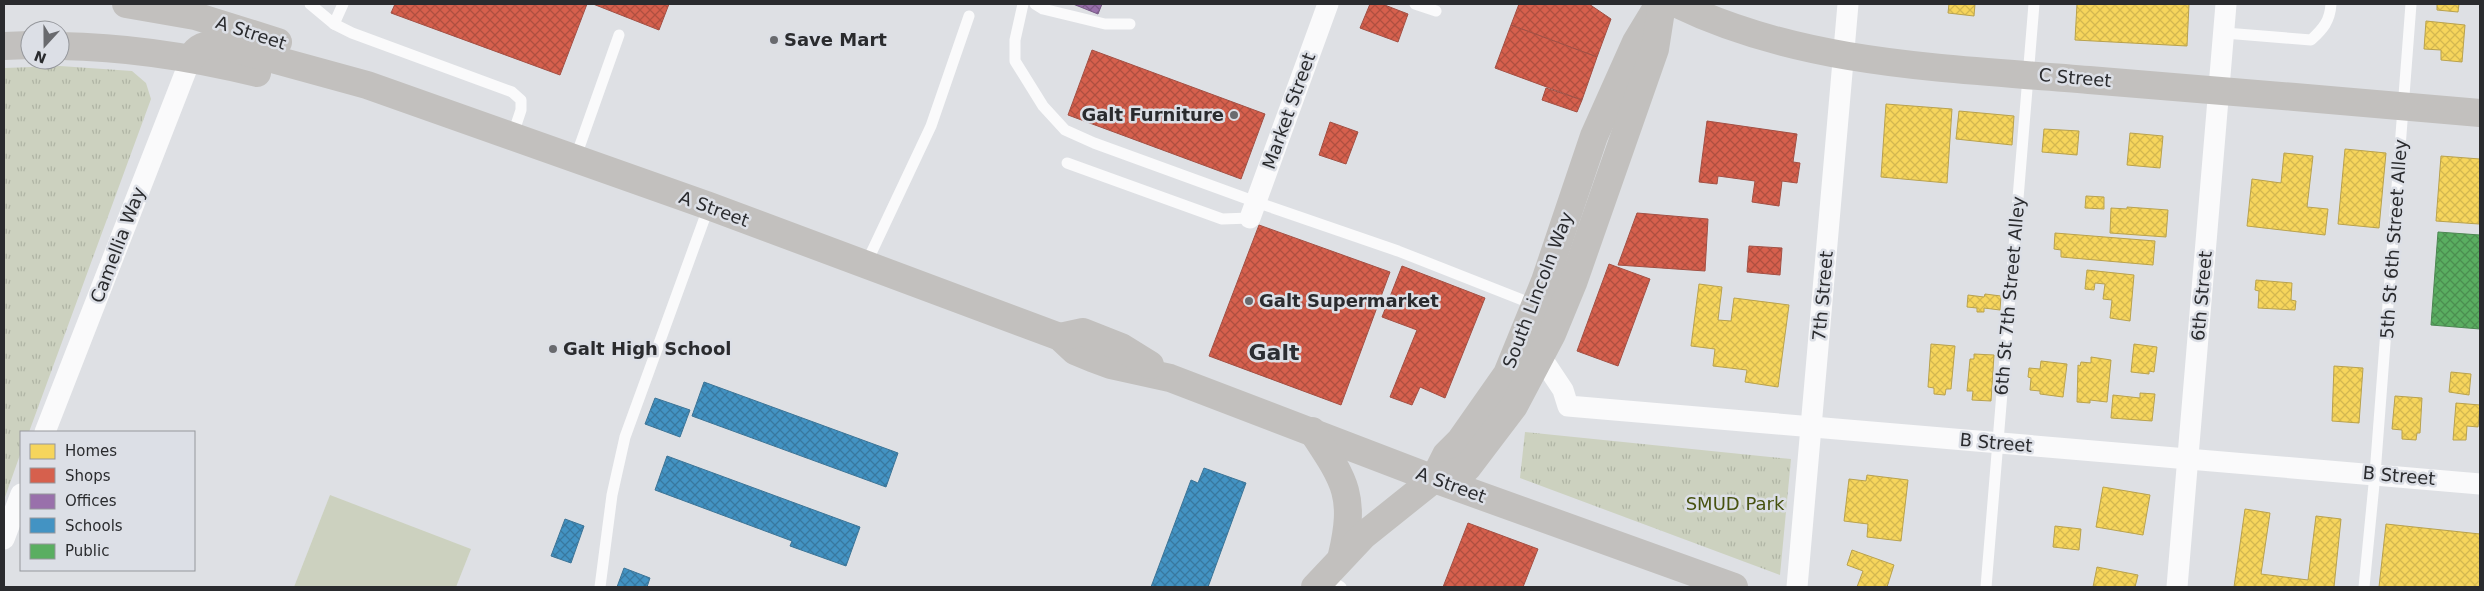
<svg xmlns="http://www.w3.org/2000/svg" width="2484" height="591" font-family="'DejaVu Sans',sans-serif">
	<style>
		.grass { fill: url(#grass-tufts) }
		.pitch { fill: #ccd1bf }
		.homes { fill: url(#homes-cross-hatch); stroke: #b9a24e }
		.shops { fill: url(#shops-cross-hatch); stroke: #a25044 }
		.offices { fill: url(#offices-cross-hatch); stroke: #785b86 }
		.schools { fill: url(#schools-cross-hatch); stroke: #3c7496 }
		.public { fill: url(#public-cross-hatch); stroke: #4c8752 }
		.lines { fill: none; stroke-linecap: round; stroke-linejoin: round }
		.lane { stroke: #fafafb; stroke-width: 11 }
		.street { stroke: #fafafb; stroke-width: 21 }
		.secondary { stroke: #c2c0be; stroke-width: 28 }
		.poi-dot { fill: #696a6e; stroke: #dcdfe6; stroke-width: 2 }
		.labels { text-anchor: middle; stroke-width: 5; stroke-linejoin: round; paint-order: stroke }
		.street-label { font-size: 18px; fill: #2a2b2e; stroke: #dcdfe6 }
		.poi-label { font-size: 18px; font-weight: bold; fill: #2a2b2e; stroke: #dcdfe6; text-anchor: start }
		.park-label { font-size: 18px; fill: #475210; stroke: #dcdfe6 }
		.district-label { font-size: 22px; font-weight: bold; fill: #2c2e33; stroke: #dcdfe6 }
	</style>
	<defs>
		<pattern id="grass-tufts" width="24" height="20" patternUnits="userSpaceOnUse" patternTransform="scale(1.25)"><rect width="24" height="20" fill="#ccd1bf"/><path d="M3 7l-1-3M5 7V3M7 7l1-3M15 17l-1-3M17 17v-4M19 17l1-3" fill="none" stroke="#afb4a4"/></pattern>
		<pattern id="homes-cross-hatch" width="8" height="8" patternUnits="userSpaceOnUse" patternTransform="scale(1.25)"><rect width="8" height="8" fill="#f6d55c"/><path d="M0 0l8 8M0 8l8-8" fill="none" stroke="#d3b750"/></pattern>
		<pattern id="shops-cross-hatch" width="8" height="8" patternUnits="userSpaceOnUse" patternTransform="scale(1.25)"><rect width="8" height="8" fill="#d6604d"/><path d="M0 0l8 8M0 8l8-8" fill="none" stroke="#ae4f40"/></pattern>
		<pattern id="offices-cross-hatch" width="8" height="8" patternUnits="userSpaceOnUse" patternTransform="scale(1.25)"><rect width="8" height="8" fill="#9970ab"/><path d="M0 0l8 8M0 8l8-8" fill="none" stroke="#7d5c8c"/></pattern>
		<pattern id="schools-cross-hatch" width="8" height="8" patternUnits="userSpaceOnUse" patternTransform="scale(1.25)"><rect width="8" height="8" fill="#4393c3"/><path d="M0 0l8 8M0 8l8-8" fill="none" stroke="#38789f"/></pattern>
		<pattern id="public-cross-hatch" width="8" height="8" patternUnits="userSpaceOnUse" patternTransform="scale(1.25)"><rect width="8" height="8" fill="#5aae61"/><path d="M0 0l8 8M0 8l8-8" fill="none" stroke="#4b8e50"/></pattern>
	</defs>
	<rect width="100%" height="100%" fill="#dee0e4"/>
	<!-- grass -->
	<g class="grass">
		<path d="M60,66l72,5 14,12 5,16 -122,333h-8v20l-17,48v-432z"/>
		<path d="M1525,432l266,27 -11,116 -260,-97z"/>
	</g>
	<!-- pitch -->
	<path class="pitch" d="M330,495l141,54 -15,38h-162z"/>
	<!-- homes -->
	<g class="homes">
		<path d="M1949,4h26l-1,12 -26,-3z"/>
		<path d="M2077,4h112l-2,42 -112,-6z"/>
		<path d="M2437,4h22l-1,8 -21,-2z"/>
		<path d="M2426,21l39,4 -3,37 -21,-2v-10l-17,-1z"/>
		<path d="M1886,104l66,5 -5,74 -66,-6z"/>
		<path d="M1959,111l55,5 -2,29 -56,-6z"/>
		<path d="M2044,129l35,2 -2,24 -35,-3z"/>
		<path d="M2130,133l33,3 -3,32 -33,-3z"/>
		<path d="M2345,149l41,4 -7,75 -41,-4z"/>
		<path d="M2284,153l29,3 -6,51 21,2 -3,26 -78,-9 5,-47 29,4z"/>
		<path d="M2441,156l39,3 -1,65 -43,-3z"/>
		<path d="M2086,196l18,1v12l-19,-1z"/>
		<path d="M2127,207l41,3 -2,27 -56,-4 1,-25 16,1z"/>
		<path d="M2055,233l100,8 -2,24 -92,-8v-7l-7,-1z"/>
		<path d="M2087,270l47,5 -4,46 -20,-3 2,-18 -9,-1 2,-15 -10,-1 -1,7 -9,-1z"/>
		<path d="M2256,280l36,3 -1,17 5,1 -1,9 -37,-2 1,-17 -4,-1z"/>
		<path d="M1699,284l23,3 -4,33 13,1 3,-23 55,7 -11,82 -33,-5 2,-12 -34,-4 2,-17 -24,-3z"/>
		<path d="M1985,294l16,2 -1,14 -16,-2v4h-7v-4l-10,-1 1,-12 16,2z"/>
		<path d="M1931,344l24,2 -4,43h-5l-1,6 -11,-1v-6l-6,-1z"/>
		<path d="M2134,344l23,3 -3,25 -5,-1v3l-18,-2z"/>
		<path d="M1974,354l20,1 -3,46 -19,-1 1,-9h-6l3,-32h4z"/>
		<path d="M2091,357l20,3 -4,42 -17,-2v3l-13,-1 1,-37 2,1 1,-4 10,1z"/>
		<path d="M2041,361l26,3 -4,33 -23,-3v-3l-10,-1 1,-12 -3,-1 1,-9 11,1z"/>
		<path d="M2334,366l29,2 -4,55 -27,-2z"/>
		<path d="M2451,372l20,2 -2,21 -20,-3z"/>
		<path d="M2140,393l15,1 -3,27 -41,-3 2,-23 27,3z"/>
		<path d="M2395,396l27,2 -2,35h-3l-1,7 -14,-1v-9l-10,-1z"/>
		<path d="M2456,403l24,2 -2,22 -11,-1 -1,14h-13z"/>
		<path d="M1867,475l41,5 -7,61 -34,-4 1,-13 -24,-3 5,-42 17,2z"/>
		<path d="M2103,487l47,8 -7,40 -47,-8z"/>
		<path d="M2245,509l25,4 -9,61 47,6 8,-64 25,3 -7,68h-100z"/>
		<path d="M2386,524l94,10v53h-101z"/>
		<path d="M2055,526l26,3 -2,21 -26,-3z"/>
		<path d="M1852,550l42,15 -7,22h-30l6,-16 -16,-6z"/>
		<path d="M2097,567l41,8 -3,12h-42z"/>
	</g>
	<!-- shops -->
	<g class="shops">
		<path d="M395,4h192l-27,71 -169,-62z"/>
		<path d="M593,4h76l-10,26z"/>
		<path d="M1370,4h12l26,10 -10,28 -38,-14z"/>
		<path d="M1519,4h70l22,15 -14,38 -86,-32z"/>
		<path d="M1511,25l86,32 -15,43 -87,-32z"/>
		<path d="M1092,50l173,64 -24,65 -173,-64z"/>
		<path d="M1546,88l36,12 -5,12 -35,-12z"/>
		<path d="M1707,121l90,13 -4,28 7,1 -3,20 -15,-2 -3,25 -27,-4 3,-21 -37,-5 -1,8 -18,-2z"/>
		<path d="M1330,122l28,10 -12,32 -27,-9z"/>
		<path d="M1637,213l71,6 -3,52 -87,-6z"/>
		<path d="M1259,225l131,47 -49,133 -132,-49z"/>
		<path d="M1749,246l33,2 -2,27 -33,-3z"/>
		<path d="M1609,264l41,15 -32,87 -41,-15z"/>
		<path d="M1402,266l83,32 -40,100 -25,-11 -8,18 -22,-8 27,-67 -35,-13z"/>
		<path d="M1468,523l70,26 -15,38h-80z"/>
	</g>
	<!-- offices -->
	<path class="offices" d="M1073,4h29l-4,10z"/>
	<!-- schools -->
	<g class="schools">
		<path d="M704,382l194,71 -12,34 -194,-71z"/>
		<path d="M655,398l35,12 -10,27 -35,-13z"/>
		<path d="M667,456l193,71 -14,39 -56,-20 2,-5 -137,-51z"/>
		<path d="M1204,468l42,15 -38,104h-57l40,-107 7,3z"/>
		<path d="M565,519l19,7 -13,37 -20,-7z"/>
		<path d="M624,568l26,10 -3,9h-30z"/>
	</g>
	<!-- public -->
	<path class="public" d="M2438,232l42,3v94l-49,-4z"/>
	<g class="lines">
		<!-- lane -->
		<g class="lane">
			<path d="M310,4l24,20 18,9 160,59 9,8v10l-9,27"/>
			<path d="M1023,4l-8,36v21l28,45 22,24 29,13 162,59 142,49 137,54"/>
			<path d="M1035,4l8,5 62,15h25"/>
			<path d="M1415,4l21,7"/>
			<path d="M334,24l9,-20"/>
			<path d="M2225,33l86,7c12,-11 19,-19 20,-36"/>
			<path d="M575,159l44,-124"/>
			<path d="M1067,163l155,56 28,-1"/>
			<path d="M866,264l65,-138 38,-110"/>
			<path d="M1324,576l17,11"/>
			<path d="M600,587l12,-92 13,-58 84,-231"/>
			<path d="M1986,587l48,-583"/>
			<path d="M2364,587l11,-113 36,-470"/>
		</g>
		<!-- street -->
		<g class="street">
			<path d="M1250,218l78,-214"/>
			<path d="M1541,357l22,33 5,16 912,78"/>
			<path d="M45,432l146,-374"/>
			<path d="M4,539l17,-45"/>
			<path d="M1797,587l51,-583"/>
			<path d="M2177,587l49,-583"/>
		</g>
		<!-- secondary -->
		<g class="secondary">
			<path d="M126,4l69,12 83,26"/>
			<path d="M1677,4c128,62 273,64 412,76 130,10 261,22 391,33"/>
			<path d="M4,46l26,-1"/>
			<path d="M60,46c67,1 132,11 197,27"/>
			<path d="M191,58c7,-12 14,-13 27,-14l149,41 342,121 351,131 15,14 17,7 19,7 59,13 264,101 300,108"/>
			<path d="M1060,337l23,-5 38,15 29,18"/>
			<path d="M1312,431c33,50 44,64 30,124"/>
			<path d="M1434,479l12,-24 14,-14 47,-67 38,-93 49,-145 42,-94 20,-33"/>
			<path d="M1315,587l49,-52 70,-56 33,-11 47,-62 38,-72 21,-51 82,-234 7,-45"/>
		</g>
	</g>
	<!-- markers -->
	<g class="poi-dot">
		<circle cx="774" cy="40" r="5"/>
		<circle cx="1234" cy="115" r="5"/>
		<circle cx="1249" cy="301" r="5"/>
		<circle cx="553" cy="349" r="5"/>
	</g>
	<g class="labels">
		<!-- street labels -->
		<g class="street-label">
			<text transform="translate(251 33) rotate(18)" y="6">A Street</text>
			<text transform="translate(2075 78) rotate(5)" y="6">C Street</text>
			<text transform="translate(1289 111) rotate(-70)" y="6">Market Street</text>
			<text transform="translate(714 209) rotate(20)" y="6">A Street</text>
			<text transform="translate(2394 239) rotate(-86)" y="6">5th St 6th Street Alley</text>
			<text transform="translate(118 245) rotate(-69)" y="6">Camellia Way</text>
			<text transform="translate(1538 290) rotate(-69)" y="6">South Lincoln Way</text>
			<text transform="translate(1823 296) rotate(-85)" y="6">7th Street</text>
			<text transform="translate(2010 296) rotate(-85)" y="6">6th St 7th Street Alley</text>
			<text transform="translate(2202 296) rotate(-85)" y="6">6th Street</text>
			<text transform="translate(1996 443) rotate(5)" y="6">B Street</text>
			<text transform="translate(2399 476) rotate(5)" y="6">B Street</text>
			<text transform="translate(1451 485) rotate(20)" y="6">A Street</text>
		</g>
		<!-- poi labels -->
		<g class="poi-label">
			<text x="784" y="46">Save Mart</text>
			<text x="1224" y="121" text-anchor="end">Galt Furniture</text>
			<text x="1259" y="307">Galt Supermarket</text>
			<text x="563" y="355">Galt High School</text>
		</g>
		<!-- park labels -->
		<g class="park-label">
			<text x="1735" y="510">SMUD Park</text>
		</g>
		<!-- district labels -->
		<g class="district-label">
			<text x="1274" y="360">Galt</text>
		</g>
	</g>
	<!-- border -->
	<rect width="2484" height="591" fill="none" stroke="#2a2b2e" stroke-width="10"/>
	<!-- legend -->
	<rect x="20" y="431" width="175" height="140" fill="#dcdfe6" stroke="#95979c"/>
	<rect x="30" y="444" width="25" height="15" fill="#f6d55c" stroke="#95979c"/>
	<text x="65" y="456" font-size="15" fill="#2a2b2e">Homes</text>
	<rect x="30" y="468" width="25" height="15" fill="#d6604d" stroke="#95979c"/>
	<text x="65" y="481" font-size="15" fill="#2a2b2e">Shops</text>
	<rect x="30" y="494" width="25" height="15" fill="#9970ab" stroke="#95979c"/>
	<text x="65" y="506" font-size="15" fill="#2a2b2e">Offices</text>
	<rect x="30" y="518" width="25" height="15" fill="#4393c3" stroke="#95979c"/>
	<text x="65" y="531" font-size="15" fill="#2a2b2e">Schools</text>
	<rect x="30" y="544" width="25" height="15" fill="#5aae61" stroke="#95979c"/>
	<text x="65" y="556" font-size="15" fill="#2a2b2e">Public</text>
	<!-- north arrow -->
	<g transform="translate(45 45) rotate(201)"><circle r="24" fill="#dcdfe6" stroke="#95979c"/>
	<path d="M0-4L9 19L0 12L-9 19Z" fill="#696a6e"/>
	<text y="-8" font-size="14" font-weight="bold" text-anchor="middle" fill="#2a2b2e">N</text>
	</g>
</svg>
